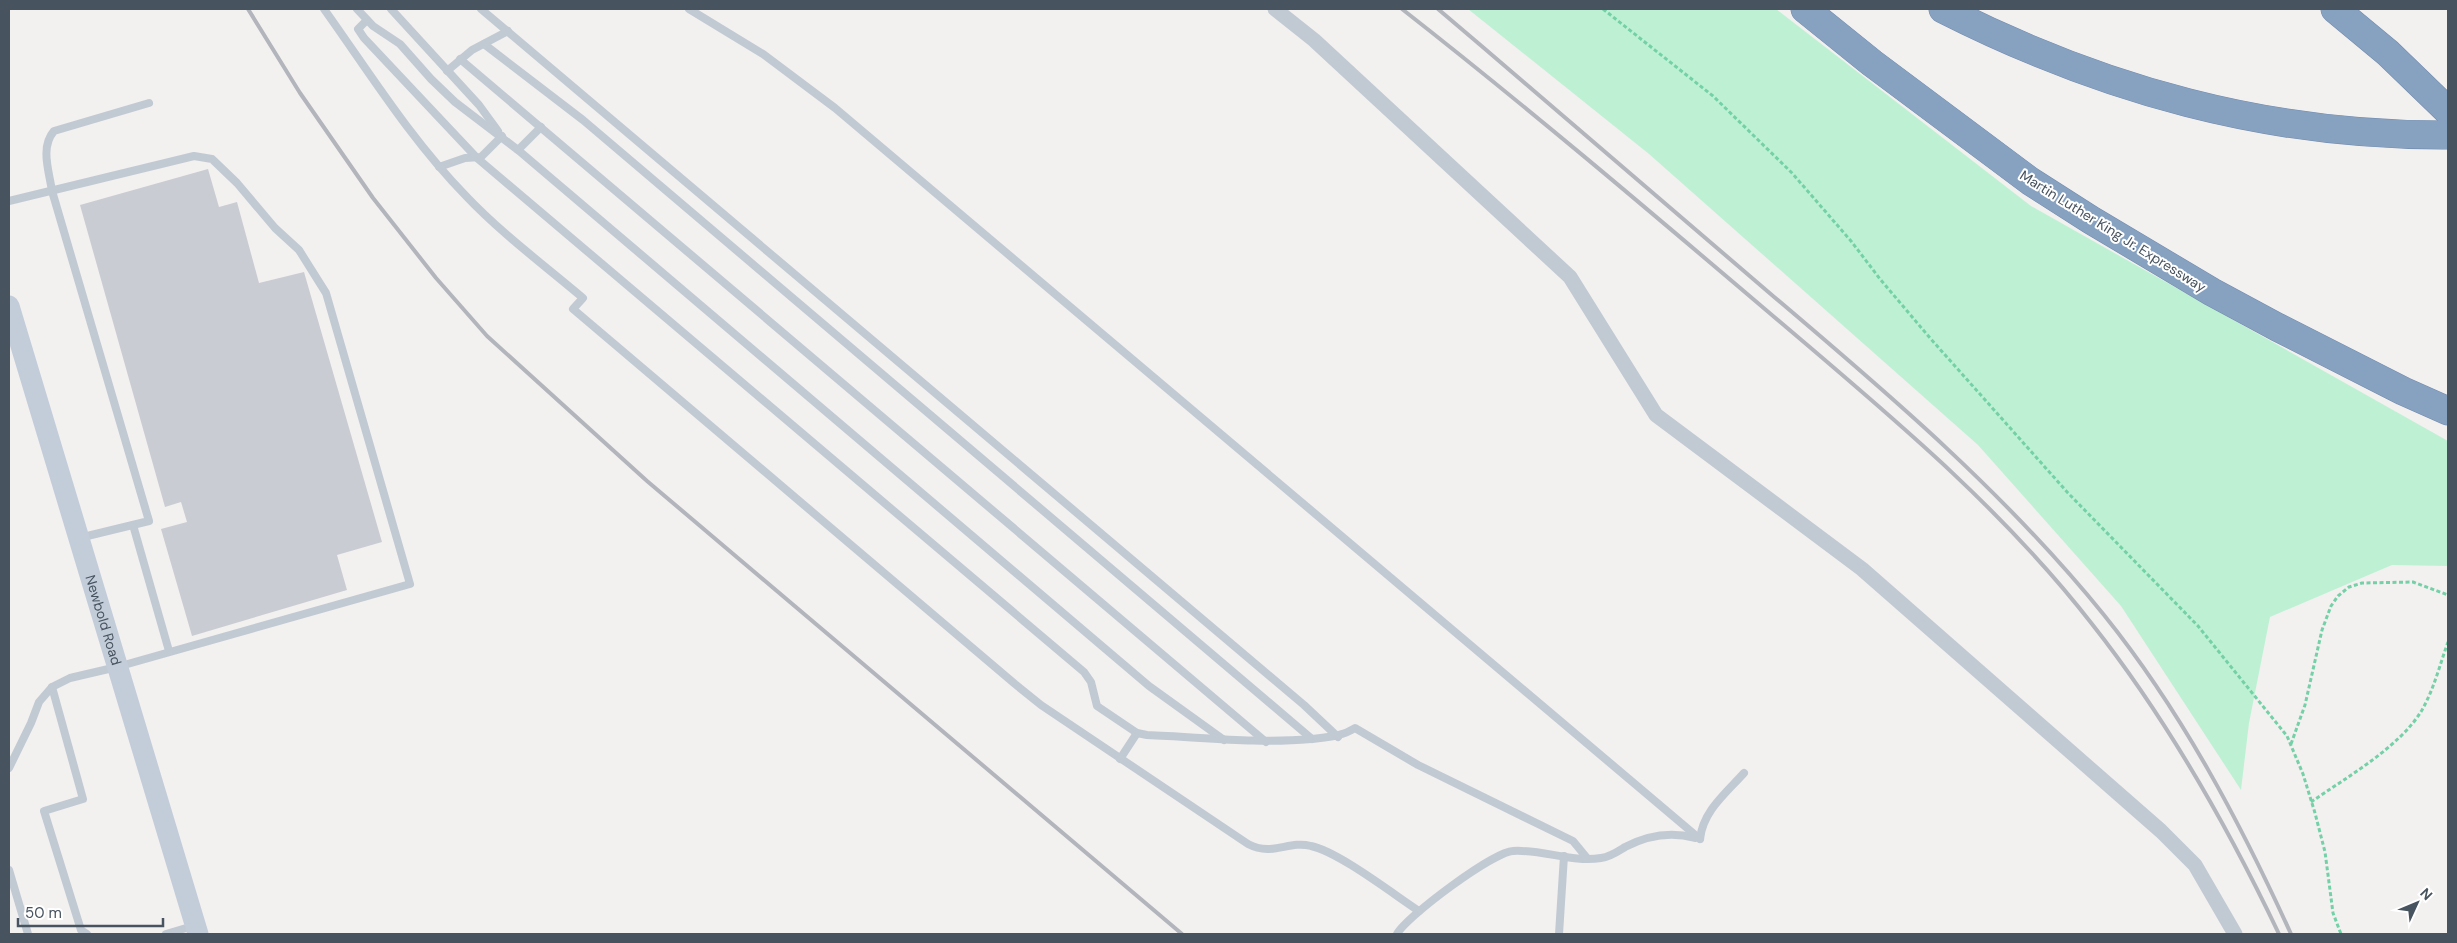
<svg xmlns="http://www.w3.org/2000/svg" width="2457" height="943" font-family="'DM Sans',sans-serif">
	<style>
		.green { fill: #bef1d4 }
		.building { fill: #caccd3 }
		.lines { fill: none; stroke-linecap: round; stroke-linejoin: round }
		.highway-casing { stroke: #728cad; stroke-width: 29 }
		.path { stroke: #74d1a7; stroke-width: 3; stroke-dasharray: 4 2.5; stroke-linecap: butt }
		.lane { stroke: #c1cad3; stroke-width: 8 }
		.street { stroke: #c1cad3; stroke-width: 15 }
		.secondary { stroke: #c3cdda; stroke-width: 21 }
		.highway { stroke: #87a1c1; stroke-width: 28 }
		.rail { stroke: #b2b5bb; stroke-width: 4 }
		.labels { text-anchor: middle; stroke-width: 4; stroke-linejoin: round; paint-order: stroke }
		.street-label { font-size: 14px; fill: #47535f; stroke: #fff }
	</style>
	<rect width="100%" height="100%" fill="#f3f0f0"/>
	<!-- green -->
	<path class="green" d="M1468,9h308l255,197 417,235v125l-56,-1 -122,52 -21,106 -8,67 -120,-184 -143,-161 -329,-291z"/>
	<!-- building -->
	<path class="building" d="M208,169l11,38 18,-5 22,81 45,-11 78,270 -45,13 10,35 -155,46 -31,-107 26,-7 -6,-20 -16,5 -85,-302z"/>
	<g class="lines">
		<defs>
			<g id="highway">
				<path d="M1805,9l67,54 158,118 61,39 121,72 65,35 126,64 45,20"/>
				<path d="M1943,9c160,81 325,127 505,126"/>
				<path d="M2335,9l53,44 60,58"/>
			</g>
		</defs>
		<!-- highway casing -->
		<use href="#highway" class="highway-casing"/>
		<!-- path -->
		<g class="path">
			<path d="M1603,9l110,87 79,77 59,68 29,38 50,59 138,155 130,133 89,110 16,38 12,39 10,39 8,61 8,21"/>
			<path d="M2291,744l14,-39 17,-75 9,-24 7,-10 11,-9 13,-4 51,-1 35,13"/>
			<path d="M2311,802c36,-25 89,-55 111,-92 12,-21 18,-46 26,-68"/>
		</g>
		<!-- lane -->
		<g class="lane">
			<path d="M324,9c45,63 87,131 142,187 35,37 78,69 117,102l-10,11 442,375 26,21 207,139c25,13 40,-4 63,2 28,6 82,48 108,65"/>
			<path d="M357,9l16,17 27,18 31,35 24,23 63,48 631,536 75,54"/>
			<path d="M391,9l88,96 19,26"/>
			<path d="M481,9l823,696 34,32"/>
			<path d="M689,9l74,45 72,54 865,731"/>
			<path d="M367,20l-9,9 6,9 113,120 607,514 7,10 6,24 40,27 10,2c55,2 109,9 164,4 17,-2 30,-2 44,-11l63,37 155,76 14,17"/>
			<path d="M484,44l99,76 729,619"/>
			<path d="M460,59l806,683"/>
			<path d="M447,71l25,-21 36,-19"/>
			<path d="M518,150l23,-23"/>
			<path d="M439,167l26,-9 16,-1 21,-21"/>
			<path d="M9,201l185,-45 18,3 25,24 38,45 24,22 27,43 84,291 -293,83 -47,11 -18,9 -13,15 -8,21 -22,45"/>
			<path d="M133,525l36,126"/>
			<path d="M79,538l70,-17 -97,-330c-3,-20 -12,-44 2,-60l95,-28"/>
			<path d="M52,687l31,112 -39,12 37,119 6,4"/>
			<path d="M1120,759l17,-26"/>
			<path d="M1700,839c3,-28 26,-46 44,-66"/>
			<path d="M9,870l19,64"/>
			<path d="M166,934l27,-8"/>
			<path d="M1397,934c10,-18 96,-82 116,-83 29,-2 59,12 88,7 9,-1 16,-6 24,-11 23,-12 45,-16 70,-9"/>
			<path d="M1559,934l5,-78"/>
		</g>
		<!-- street -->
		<path class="street" d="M1275,9l39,31 256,237 86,138 206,154 299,262 34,34 40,69"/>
		<!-- secondary -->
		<path class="secondary" id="s1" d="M9,306l189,628"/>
		<!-- highway -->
		<use href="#highway" class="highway"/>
		<!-- rail -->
		<g class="rail">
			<path d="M248,9l52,84 73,105 63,80 51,58 160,145 535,453"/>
			<path d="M1402,9c124,97 244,199 364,301 115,98 233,194 326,314 75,95 135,201 187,310"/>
			<path d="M1438,9c112,95 223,191 335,287 117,99 234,199 331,319 78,97 136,207 187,319"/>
		</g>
	</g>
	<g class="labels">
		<!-- street labels -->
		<g class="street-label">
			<text transform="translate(2113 231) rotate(32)" y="5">Martin Luther King Jr. Expressway</text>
			<text dy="5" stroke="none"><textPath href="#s1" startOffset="328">Newbold Road</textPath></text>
		</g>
	</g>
	<!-- border -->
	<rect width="2457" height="943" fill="none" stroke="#47535f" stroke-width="20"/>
	<!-- north arrow -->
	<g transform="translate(2417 903) rotate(46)" stroke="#ffffff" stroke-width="4" paint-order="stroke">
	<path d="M0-4L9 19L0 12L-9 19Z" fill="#47535f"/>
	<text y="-8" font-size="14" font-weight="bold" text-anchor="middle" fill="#47535f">N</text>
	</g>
	<!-- scale -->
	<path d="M18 918v8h145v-8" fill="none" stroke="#47535f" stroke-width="2.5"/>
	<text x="25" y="918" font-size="15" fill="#47535f" stroke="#ffffff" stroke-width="4" paint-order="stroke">50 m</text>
</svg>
